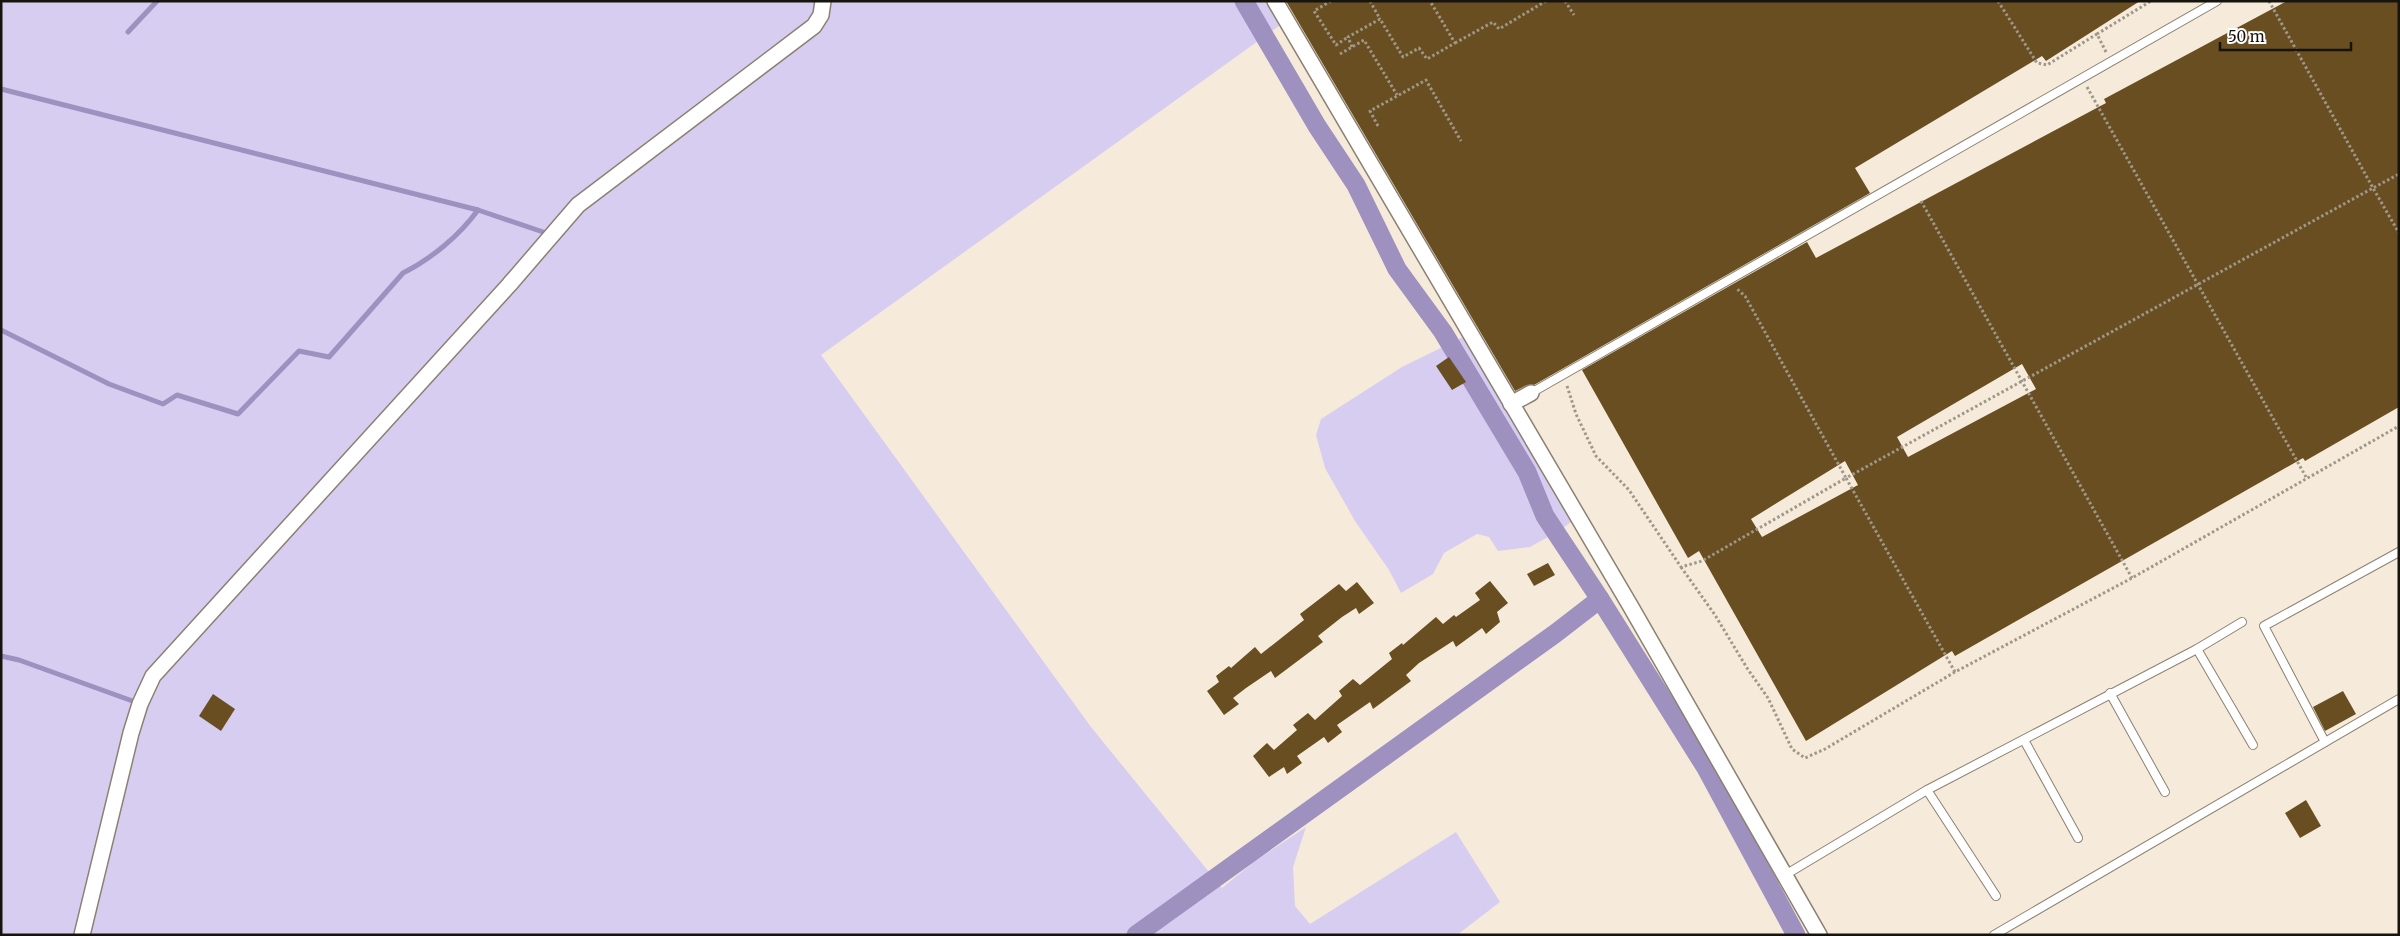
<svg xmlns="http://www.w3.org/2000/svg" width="2400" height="936" font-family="Merriweather,serif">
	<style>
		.green { fill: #d7cdf1 }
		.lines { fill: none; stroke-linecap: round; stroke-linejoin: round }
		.stream { stroke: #9e90bf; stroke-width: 5 }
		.canal { stroke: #9e90bf; stroke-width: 19 }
		.building { fill: #684e21; fill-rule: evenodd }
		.service-casing { stroke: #8b8172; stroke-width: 10 }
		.minor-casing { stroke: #8b8172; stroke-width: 18 }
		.path { stroke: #9f978a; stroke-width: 3; stroke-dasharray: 2.5 2.5; stroke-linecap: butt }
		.service { stroke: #fff; stroke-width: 8 }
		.minor { stroke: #fff; stroke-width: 15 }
	</style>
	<rect width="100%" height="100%" fill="#f6ebda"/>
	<!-- green -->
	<g class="green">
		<path d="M1,1h1274l11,20 -465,334 270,372 131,161 33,-27 51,-34 -13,40 2,39 15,18 146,-92 44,70 -43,33h-1456z"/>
		<path d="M1469,334l108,184 -20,14 -27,15 -32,4 -9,-14 -12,-3 -33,19 -11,21 -32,19 -12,-23 -34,-49 -30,-53 -9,-33 5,-16 81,-52z"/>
	</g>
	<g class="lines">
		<!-- stream -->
		<g class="stream">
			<path d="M128,32l29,-31"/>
			<path d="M1,89l477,121 71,24"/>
			<path d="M1,330l108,54 54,20 14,-9 61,19 61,-63 30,6 74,-84c28,-14 56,-37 75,-63"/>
			<path d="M1,656l18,4 119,43"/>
		</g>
		<!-- canal -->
		<g class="canal">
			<path d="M1244,1l73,125 39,59 41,84 46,63 84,140 18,44 55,83 106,169 90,167"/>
			<path d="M1136,935l420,-302 44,-34"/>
		</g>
	</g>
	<!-- building -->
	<g class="building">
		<path d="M1286,1h854l-94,60 -4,-5 -187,112 15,25 -336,192h-7l-12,6z"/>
		<path d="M2287,1h112v406l-94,54 -2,-3 -348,198 -3,-5 -146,90 -107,-190 -11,7 -106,-188 225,-128 9,16 290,-155 -2,-4zM2022,364l14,25 -128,68 -11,-20zM1845,461l13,24 -96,52 -11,-18z"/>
		<path d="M1449,357l17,25 -14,8 -16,-24z"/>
		<path d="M1548,563l7,12 -21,11 -7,-12z"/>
		<path d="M1490,581l18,22 -11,9 3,10 -14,12 -4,-6 -26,19 -3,-6 -34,22 -13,12 5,6 -38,28 -3,-7 -33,23 5,7 -14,11 -4,-6 -27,19 5,7 -15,11 -3,-7 -15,10 -16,-21 14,-13 7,7 23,-20 -4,-5 15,-12 7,7 27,-24 -3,-5 14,-12 7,6 32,-26 -3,-6 13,-10 1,2 33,-28 7,7 11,-9 2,2 24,-17 -5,-7z"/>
		<path d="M1357,582l17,21 -15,11 -3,-6 -14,9 -24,19 5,6 -48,36 -4,-7 -25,17 -13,10 6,6 -15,11 -17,-24 12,-9 -3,-6 13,-10 2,2 24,-21 6,7 43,-34 -4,-6 39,-30 7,7z"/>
		<path d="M2343,691l13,23 -31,17 -12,-24z"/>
		<path d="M213,694l22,15 -14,22 -22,-15z"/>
		<path d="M2306,800l15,26 -21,12 -15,-25z"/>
	</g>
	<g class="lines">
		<defs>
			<g id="service">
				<path d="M1531,393l686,-392"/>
				<path d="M2197,649l56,96"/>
				<path d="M2110,693l55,99"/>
				<path d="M2024,740l54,98"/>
				<path d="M2325,742l-61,-116 135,-74"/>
				<path d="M1927,790l69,106"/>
				<path d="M1785,875l142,-85 270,-141 45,-27"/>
				<path d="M1994,935l405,-236"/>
			</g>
			<g id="minor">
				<path d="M1275,1l356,606 188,328"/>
				<path d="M1511,404l20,-11"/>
				<path d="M82,935l49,-202 9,-29 13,-28 356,-391 69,-80 236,-179 7,-11 2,-14"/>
			</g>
		</defs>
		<!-- service casing -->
		<use href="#service" class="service-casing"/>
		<!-- minor casing -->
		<use href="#minor" class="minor-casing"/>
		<!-- path -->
		<g class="path">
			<path d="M1331,1l-17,10 22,34 12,-8"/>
			<path d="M1370,1l10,18"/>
			<path d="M1565,1l9,14"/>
			<path d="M1998,1l39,62 10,2 50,-31"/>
			<path d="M2269,1l104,187 26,-14"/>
			<path d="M1455,43l38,-21 6,7 47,-28"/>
			<path d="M1352,47l-4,-10 32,-18 23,38 16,-9 8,11 28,-16 -25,-42"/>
			<path d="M2106,52l-9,-18 54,-33"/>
			<path d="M1340,54l24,-14 33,55"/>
			<path d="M2087,87l219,390"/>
			<path d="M1378,126l-8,-15 56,-31 35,61"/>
			<path d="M1921,201l211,377"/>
			<path d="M1567,386l9,28 20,42 33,34 52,77 21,-6 144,-83 -101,-182 -9,-8"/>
			<path d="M1681,567l34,48 32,53 21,30 24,51 13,9 20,-9 130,-77 177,-94 267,-152"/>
			<path d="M1955,672l-109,-194 527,-290 26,45"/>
		</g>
		<!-- service -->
		<use href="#service" class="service"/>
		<!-- minor -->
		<use href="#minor" class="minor"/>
	</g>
	<!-- border -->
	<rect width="2400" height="936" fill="none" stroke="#17140e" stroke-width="5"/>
	<!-- scale -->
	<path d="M2220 42v8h131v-8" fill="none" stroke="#17140e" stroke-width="2.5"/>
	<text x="2228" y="42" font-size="15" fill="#17140e" stroke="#ffffff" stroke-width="4" paint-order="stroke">50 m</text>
</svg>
